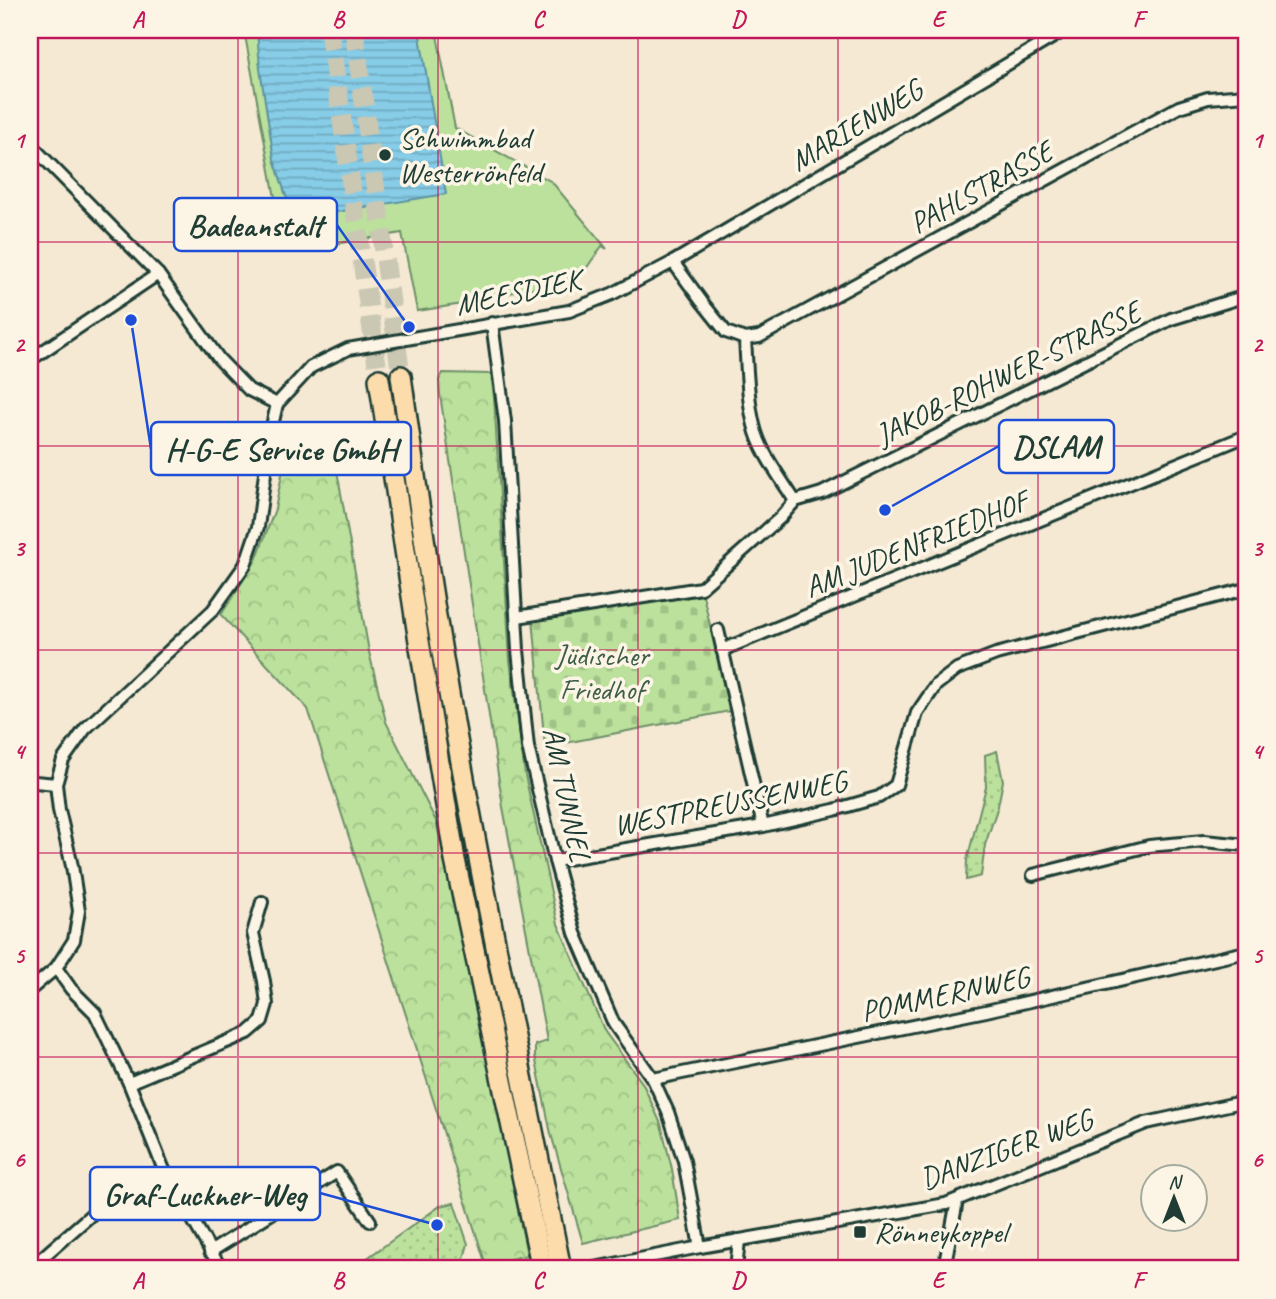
<svg xmlns="http://www.w3.org/2000/svg" width="1276" height="1299" font-family="Caveat,sans-serif">
	<style>
		.grass { fill: #bbe19c; stroke: #6d8f68; stroke-width: 2 }
		.forest { fill: url(#forest-crowns); stroke: #6d8f68; stroke-width: 2 }
		.cemetery { fill: url(#cemetery-stones); stroke: #6d8f68; stroke-width: 2 }
		.park { fill: url(#park-dots); stroke: #6d8f68; stroke-width: 2 }
		.water { fill: url(#water-rules); stroke: #5d93a0; stroke-width: 2 }
		.lines { fill: none; stroke-linecap: round; stroke-linejoin: round }
		.trunk-tunnel { stroke: #cac7b3; stroke-width: 19; stroke-dasharray: 19 10; stroke-linecap: butt }
		.minor-casing { stroke: #1f3d34; stroke-width: 16 }
		.trunk-casing { stroke: #1f3d34; stroke-width: 24 }
		.minor { stroke: #fcf5e5; stroke-width: 10 }
		.trunk { stroke: #fddcac; stroke-width: 19 }
		.grid { fill: none; stroke: #c2185b; stroke-width: 2; stroke-opacity: 0.55 }
		.poi-dot { fill: #1f3d34; stroke: #fcf5e5; stroke-width: 2.5 }
		.labels { text-anchor: middle; stroke-width: 7; stroke-linejoin: round; paint-order: stroke }
		.street-label { font-size: 30px; fill: #1f3d34; stroke: #fcf5e5 }
		.poi-label { font-size: 30px; fill: #1f3d34; stroke: #fcf5e5; text-anchor: start }
		.park-label { font-size: 30px; fill: #3e5e49; stroke: #fcf5e5 }
		.leader { fill: none; stroke: #1d4ed8; stroke-width: 2.5 }
		.callout-dot { fill: #1d4ed8; stroke: #fcf5e5; stroke-width: 2.5 }
		.callout { fill: #fcf5e5; stroke: #1d4ed8; stroke-width: 2.5 }
		.callout-label { font-size: 32px; text-anchor: middle; font-weight: bold; fill: #1f3d34 }
		.neatline { fill: none; stroke: #c2185b; stroke-width: 2.5 }
		.grid-label { font-size: 23px; text-anchor: middle; font-weight: bold; fill: #c2185b }
	</style>
	<defs>
		<pattern id="forest-crowns" width="20" height="18" patternUnits="userSpaceOnUse" patternTransform="scale(1.75)"><rect width="20" height="18" fill="#bbe19c"/><path d="M2 6a3 3 0 1 1 6 0M12 15a3 3 0 1 1 6 0" fill="none" stroke="#a0c287"/></pattern>
		<pattern id="cemetery-stones" width="16" height="16" patternUnits="userSpaceOnUse" patternTransform="scale(1.75)"><rect width="16" height="16" fill="#bbe19c"/><path d="M2 7V4a2 2 0 0 1 4 0v3zM10 15v-3a2 2 0 0 1 4 0v3z" fill="#a0c287"/></pattern>
		<pattern id="park-dots" width="8" height="8" patternUnits="userSpaceOnUse" patternTransform="scale(1.75)"><rect width="8" height="8" fill="#bbe19c"/><path d="M2 2h.1M6 6h.1" fill="none" stroke="#a0c287" stroke-width="1.8" stroke-linecap="round"/></pattern>
		<pattern id="water-rules" width="6" height="5" patternUnits="userSpaceOnUse" patternTransform="scale(1.75)"><rect width="6" height="5" fill="#87cde8"/><path d="M0 2.5h6" fill="none" stroke="#6ea8bd"/></pattern>
	</defs>
	<rect width="100%" height="100%" fill="#f5e9d3"/>
	<filter id="ink" filterUnits="userSpaceOnUse"><feTurbulence type="fractalNoise" baseFrequency=".0143" numOctaves="2"/><feDisplacementMap in="SourceGraphic" scale="14" xChannelSelector="R" yChannelSelector="G"/><feConvolveMatrix kernelMatrix="1 2 1 2 8 2 1 2 1" color-interpolation-filters="sRGB"/></filter>
	<g filter="url(#ink)">
		<!-- grass -->
		<path class="grass" d="M244,30h192l19,98 97,54 55,67 -5,-3 -19,27 -22,10 -39,7 -53,13 -52,8 -15,-78 -117,19z"/>
		<!-- forest -->
		<g class="forest">
			<path d="M443,373l48,1 3,23 16,263 15,115 33,149 47,108 38,52 18,40 11,45 8,51 -97,23 -32,-109 -16,-78v-11l12,-4 -44,-234 -63,-412 -1,-15z"/>
			<path d="M288,445l39,8 8,6 34,193 17,70 50,99 46,208 45,226 -41,10 -178,-556 -87,-94 35,-55 19,-51z"/>
		</g>
		<!-- cemetery -->
		<path class="cemetery" d="M703,595l27,116 -185,36 -12,-128z"/>
		<!-- park -->
		<g class="park">
			<path d="M997,751l6,30 -5,25 -13,39 -4,31 -15,4 1,-20 19,-73 -1,-32z"/>
			<path d="M454,1203l14,41 -7,25h-109l88,-63z"/>
		</g>
		<!-- water -->
		<path class="water" d="M257,30h162l27,164 -128,21 -31,-16 -13,-40 -14,-90z"/>
		<g class="lines">
			<!-- trunk-tunnel -->
			<g class="trunk-tunnel">
				<path d="M329,30l50,349"/>
				<path d="M354,30l47,346"/>
			</g>
			<defs>
				<g id="minor">
					<path d="M30,144l128,130 61,85 30,31 28,14"/>
					<path d="M673,262l29,40 24,30 19,7 14,-2 420,-230 29,-9 38,-3"/>
					<path d="M492,323l13,98 13,229 10,97 27,114 20,72 39,91 39,55 15,33 16,49 16,86"/>
					<path d="M745,339c2,28 2,58 9,86 6,27 26,52 41,76"/>
					<path d="M30,360l128,-86"/>
					<path d="M517,617l184,-29 79,-70 15,-17 27,-8 349,-174 75,-23"/>
					<path d="M718,630l45,196"/>
					<path d="M722,650l524,-214"/>
					<path d="M30,779l5,3 21,2"/>
					<path d="M555,861l208,-35 71,-16 45,-13 17,-12 21,-72 19,-28 21,-16 39,-15 250,-65"/>
					<path d="M1033,875l116,-29 55,-5 42,4"/>
					<path d="M56,968l15,21 24,24 34,70 35,87 57,99"/>
					<path d="M30,990l26,-22 18,-28 5,-29 -7,-45 -13,-56 -3,-26 7,-24 22,-31 128,-119 32,-45 13,-38 12,-92 7,-31 34,-37 37,-18 221,-38 43,-17 61,-32 392,-232"/>
					<path d="M653,1079l333,-68 260,-59"/>
					<path d="M129,1083l119,-50 14,-12 5,-17 -3,-23 -11,-48 9,-31"/>
					<path d="M210,1252l127,-80 33,49"/>
					<path d="M32,1269l4,-6 64,-56 64,-37"/>
					<path d="M589,1269l111,-22 246,-43 200,-81 100,-22"/>
					<path d="M736,1269l3,-29"/>
					<path d="M944,1269l13,-68"/>
				</g>
				<g id="trunk">
					<path d="M401,376c12,84 23,169 37,252 35,215 80,428 123,641"/>
					<path d="M379,379l38,250 38,231 87,409"/>
				</g>
			</defs>
			<!-- minor casing -->
			<use href="#minor" class="minor-casing"/>
			<!-- trunk casing -->
			<use href="#trunk" class="trunk-casing"/>
			<!-- minor -->
			<use href="#minor" class="minor"/>
			<!-- trunk -->
			<use href="#trunk" class="trunk"/>
		</g>
	</g>
	<!-- grid -->
	<path class="grid" d="M238,30v1239M438,30v1239M638,30v1239M838,30v1239M1038,30v1239M30,242h1216M30,446h1216M30,650h1216M30,853h1216M30,1057h1216"/>
	<!-- markers -->
	<g class="poi-dot">
		<circle cx="385" cy="155" r="7"/>
		<rect x="853" y="1225" width="14" height="14" rx="3.5"/>
	</g>
	<g class="labels">
		<!-- street labels -->
		<g class="street-label">
			<text transform="translate(856 125) rotate(-31)" y="10">MARIENWEG</text>
			<text transform="translate(981 187) rotate(-29)" y="10">PAHLSTRASSE</text>
			<text transform="translate(518 292) rotate(-12)" y="10">MEESDIEK</text>
			<text transform="translate(1008 373) rotate(-26)" y="10">JAKOB-ROHWER-STRASSE</text>
			<text transform="translate(916 544) rotate(-22)" y="10">AM JUDENFRIEDHOF</text>
			<text transform="translate(567 794) rotate(78)" y="10">AM TUNNEL</text>
			<text transform="translate(730 803) rotate(-11)" y="10">WESTPREUSSENWEG</text>
			<text transform="translate(945 994) rotate(-12)" y="10">POMMERNWEG</text>
			<text transform="translate(1006 1149) rotate(-20)" y="10">DANZIGER WEG</text>
		</g>
		<!-- poi labels -->
		<g class="poi-label">
			<text x="399" y="148">Schwimmbad<tspan x="399" dy="34">Westerrönfeld</tspan></text>
			<text x="874" y="1242">Rönneykoppel</text>
		</g>
		<!-- park labels -->
		<g class="park-label">
			<text x="602" y="665">Jüdischer<tspan x="602" dy="34">Friedhof</tspan></text>
		</g>
	</g>
	<!-- callouts -->
	<path class="leader" d="M409 327L337 225M885 510L999 446M131 320L151 449M437 1225L320 1193"/>
	<g class="callout-dot">
		<circle cx="409" cy="327" r="7"/>
		<circle cx="885" cy="510" r="7"/>
		<circle cx="131" cy="320" r="7"/>
		<circle cx="437" cy="1225" r="7"/>
	</g>
	<g class="callout">
		<rect x="174" y="198" width="163" height="53" rx="7"/>
		<rect x="999" y="420" width="115" height="53" rx="7"/>
		<rect x="151" y="422" width="260" height="53" rx="7"/>
		<rect x="90" y="1167" width="230" height="53" rx="7"/>
	</g>
	<g class="callout-label">
		<text x="255" y="236">Badeanstalt</text>
		<text x="1056" y="457">DSLAM</text>
		<text x="281" y="460">H-G-E Service GmbH</text>
		<text x="205" y="1205">Graf-Luckner-Weg</text>
	</g>
	<!-- margin -->
	<rect width="1276" height="1299" fill="none" stroke="#fcf5e5" stroke-width="77"/>
	<!-- north arrow -->
	<g transform="translate(1174 1198)"><circle r="33" fill="#fcf5e5" stroke="#a4ab9e" stroke-width="2"/>
	<path d="M0-5L12 26L0 18L-12 26Z" fill="#1f3d34"/>
	<text y="-10" font-size="19" font-weight="bold" text-anchor="middle" fill="#1f3d34">N</text>
	</g>
	<rect x="38" y="38" width="1200" height="1222" class="neatline"/>
	<g class="grid-label">
		<text x="138" y="27">A</text>
		<text x="338" y="27">B</text>
		<text x="538" y="27">C</text>
		<text x="738" y="27">D</text>
		<text x="938" y="27">E</text>
		<text x="1138" y="27">F</text>
		<text x="19" y="148">1</text>
		<text x="1257" y="148">1</text>
		<text x="19" y="352">2</text>
		<text x="1257" y="352">2</text>
		<text x="19" y="556">3</text>
		<text x="1257" y="556">3</text>
		<text x="19" y="759">4</text>
		<text x="1257" y="759">4</text>
		<text x="19" y="963">5</text>
		<text x="1257" y="963">5</text>
		<text x="19" y="1167">6</text>
		<text x="1257" y="1167">6</text>
		<text x="138" y="1288">A</text>
		<text x="338" y="1288">B</text>
		<text x="538" y="1288">C</text>
		<text x="738" y="1288">D</text>
		<text x="938" y="1288">E</text>
		<text x="1138" y="1288">F</text>
	</g>
</svg>
